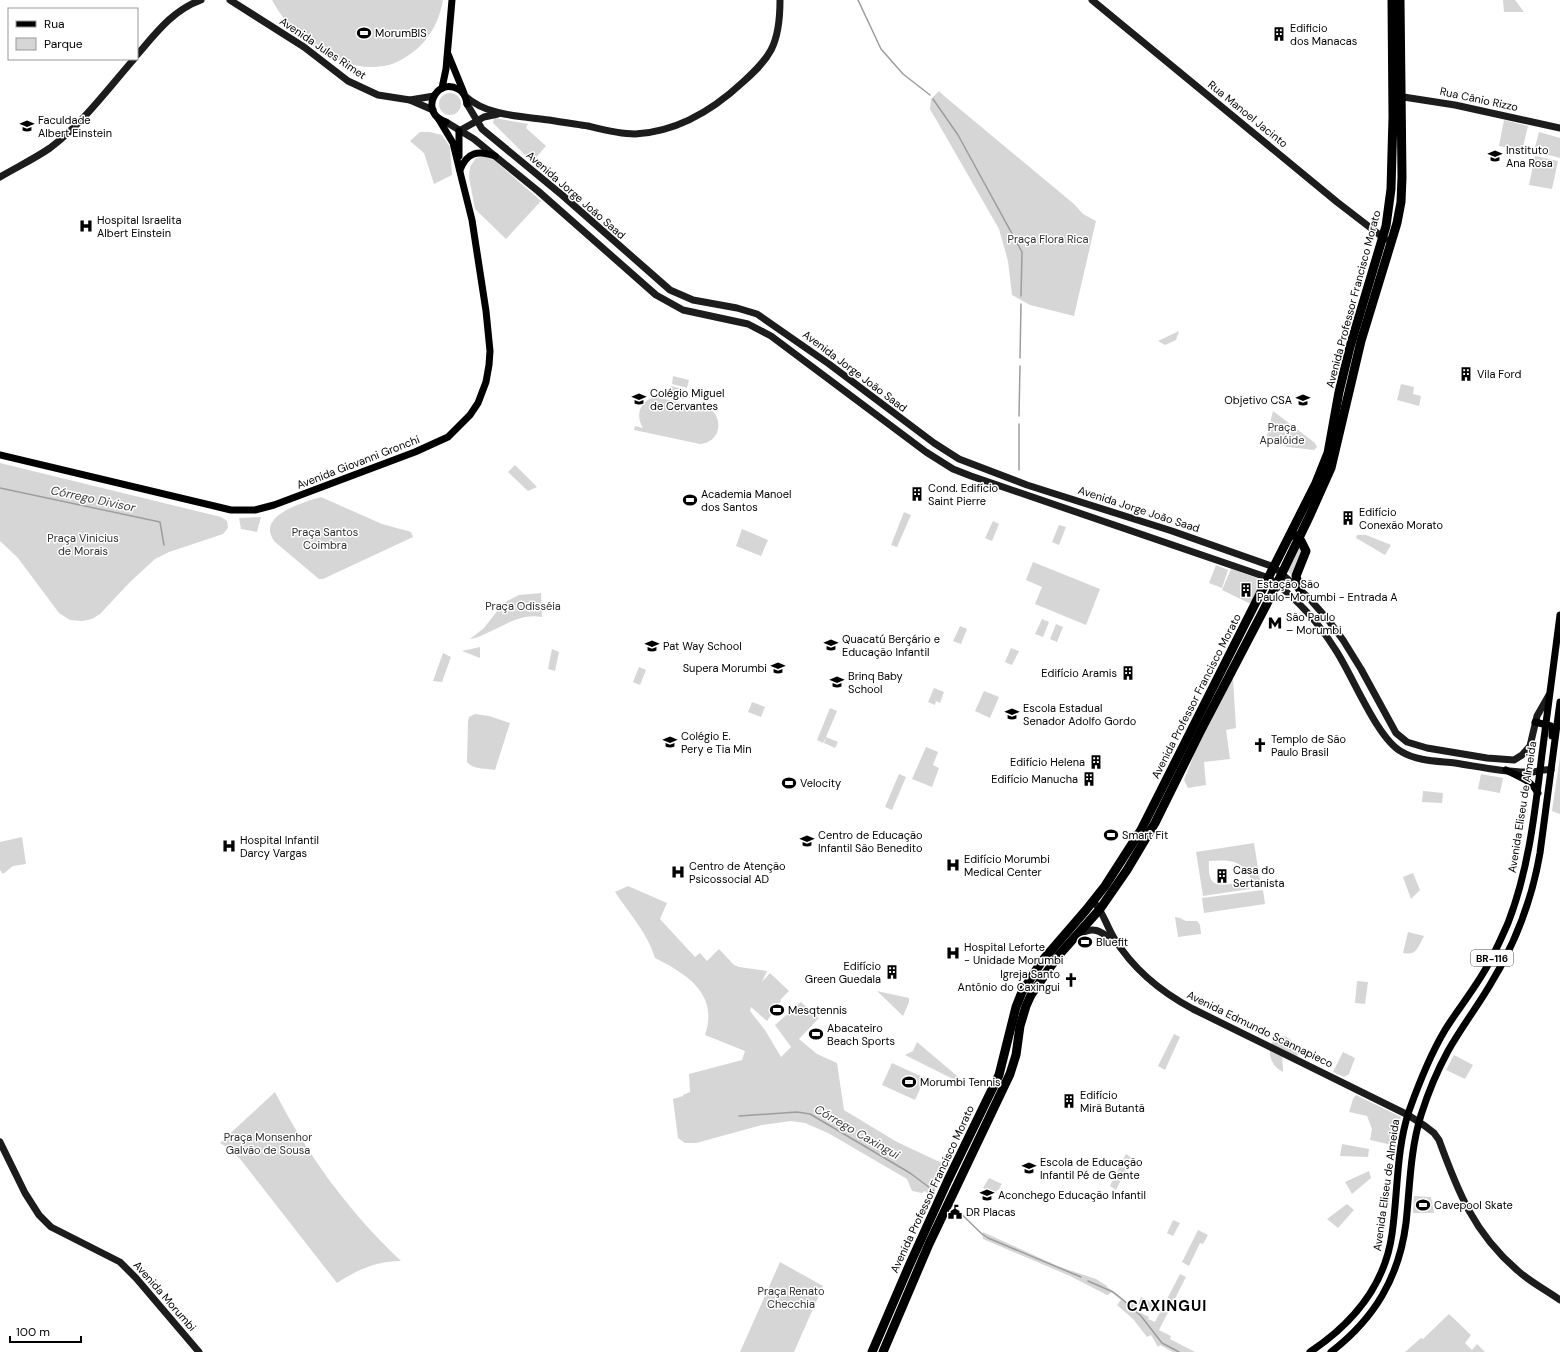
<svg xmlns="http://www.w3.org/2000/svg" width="1560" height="1352" font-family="'DM Sans',sans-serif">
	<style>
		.green { fill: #d6d6d6 }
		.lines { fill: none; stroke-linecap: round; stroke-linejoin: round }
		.stream { stroke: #9d9d9d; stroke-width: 1.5 }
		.secondary { stroke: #1c1c1c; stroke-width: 7 }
		.primary { stroke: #000; stroke-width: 7 }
		.highway { stroke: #000; stroke-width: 9 }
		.labels { text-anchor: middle; stroke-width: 3; stroke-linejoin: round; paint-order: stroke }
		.shield { fill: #fff; stroke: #4c4c4c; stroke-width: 1 }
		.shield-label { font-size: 10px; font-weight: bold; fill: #000 }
		.poi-label { font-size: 11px; fill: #000; stroke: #fff; text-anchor: start }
		.street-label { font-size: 11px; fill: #000; stroke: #fff }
		.park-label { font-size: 11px; fill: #2d2d2d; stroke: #fff }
		.water-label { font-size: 12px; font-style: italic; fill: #3e3e3e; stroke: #fff }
		.district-label { font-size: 15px; font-weight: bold; letter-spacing: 1px; fill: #000; stroke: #fff }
	</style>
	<rect width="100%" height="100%" fill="#fff"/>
	<!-- green -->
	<g class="green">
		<path d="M272,0h171c-3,18 -11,35 -25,48 -10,8 -21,16 -34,18 -43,8 -93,-29 -112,-66z"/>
		<path d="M1503,0h12l9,12h-20z"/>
		<path d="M939,91l4,4 131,109 9,10 13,7 -22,95 -44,-11 -18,-10 -4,-34 -9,-32 -69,-120 1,-10z"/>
		<circle cx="450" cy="104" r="11"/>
		<path d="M494,118l34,6 -2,4 20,18 -14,16 -39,-39z"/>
		<path d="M1504,120l24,6 -6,25 -23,-5z"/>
		<path d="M420,132h10l12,3 8,12 2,28 -18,9 -10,-31 -14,-12z"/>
		<path d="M1539,132l21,6v20l-26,-7z"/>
		<path d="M486,156l8,4 47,41 -35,38 -31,-30 -6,-32 1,-10 6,-9z"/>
		<path d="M1535,156l23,5 -6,28 -23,-4z"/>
		<path d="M1179,331l-3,9 -11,5 -7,-4z"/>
		<path d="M673,376l16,4 -2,8 -15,-4z"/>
		<path d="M1401,384l13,3 -1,7 8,2 -2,10 -22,-6z"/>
		<path d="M671,386l15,4 -2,9 -15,-4z"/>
		<path d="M656,397l54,12c15,11 9,34 -10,35l-66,-14 1,-4 8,2c-8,-13 -3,-28 13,-31z"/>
		<path d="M1273,411l42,32 2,4 -3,3 -26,-3 -22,-7z"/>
		<path d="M0,463l221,54 6,4 1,7 -5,6 -54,18 -14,7 -25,23 -30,32 -8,5 -10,2 -12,-1 -11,-7 -41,-55 -18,-17z"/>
		<path d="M515,465l22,22 -9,4 -20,-19z"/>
		<path d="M321,497l61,27 29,8 2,5 -90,42h-4l-44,-37c-21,-26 29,-40 46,-45z"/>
		<path d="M904,512l7,3 -14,32 -6,-2z"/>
		<path d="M261,517l-4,15 -16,-3 -2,-11z"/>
		<path d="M993,521l6,3 -7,17 -7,-3z"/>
		<path d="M1059,525l7,2 -7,18 -7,-3z"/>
		<path d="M742,529l26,11 -7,16 -25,-10z"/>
		<path d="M1357,535h9l25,10 -6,10 -29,-17z"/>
		<path d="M1299,545l5,7 -11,24 -7,-6z"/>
		<path d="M1033,562l67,27 -14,36 -51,-21 7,-17 -16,-7z"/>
		<path d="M1216,565l12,5 -6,18 -13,-5z"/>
		<path d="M1231,569l32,11 -10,25 -31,-15z"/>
		<path d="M541,593l1,24c-22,-4 -38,9 -57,17 -5,2 -10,5 -15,5l14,-11 17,-22 6,-5 12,-6z"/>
		<path d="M1042,619l7,3 -6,15 -8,-3z"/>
		<path d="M1056,624l7,3 -6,15 -7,-3z"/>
		<path d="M960,626l7,3 -6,15 -8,-3z"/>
		<path d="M480,647v11l-18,-7z"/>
		<path d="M1011,648l8,3 -7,14 -7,-3z"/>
		<path d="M552,649l7,3 -4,19 -7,-2z"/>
		<path d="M443,653l8,4 -9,25 -9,-1z"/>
		<path d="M639,667l7,3 -6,15 -7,-3z"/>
		<path d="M1233,678l3,50 -10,2 4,29 -26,3 2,23 -18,3 -4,-8 11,-28z"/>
		<path d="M934,688l10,4 -4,11 -4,-2 -1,4 -7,-3z"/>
		<path d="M984,691l15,6 -9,21 -15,-7z"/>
		<path d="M752,702l13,5 -4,10 -13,-5z"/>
		<path d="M830,708l7,3 -11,26 12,5 -3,6 -11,-5 2,-6 -3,6 -6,-3z"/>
		<path d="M475,714l14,2 21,7 -15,47c-9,-2 -22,0 -28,-8l1,-41 1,-4z"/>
		<path d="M926,747l12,5 -5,13 6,3 -7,19 -20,-8z"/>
		<path d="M1560,757v57l-8,-3z"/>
		<path d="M899,774l7,3 -14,33 -7,-3z"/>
		<path d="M1481,774l22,4 -3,15 -22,-4z"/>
		<path d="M1423,791l20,2 -1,10 -20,-1z"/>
		<path d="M22,837l4,27 -13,2 -10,8 -3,-4v-28z"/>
		<path d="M1254,843l7,44 -6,1c-12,-27 -18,-29 -46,-27 -2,29 11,25 32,21l3,1 6,6 -47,7 -7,-44z"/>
		<path d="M1413,873l7,17 -9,9 -8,-22z"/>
		<path d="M628,886l39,17 -7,16 35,38 5,-4 7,8 12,-12 15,16 5,2 28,4 -5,11 8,-9 19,18 -9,9 1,1 -14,20 -16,-14 -1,4 15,19 16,27 10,-10 -16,-22 26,-23 18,16 -20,21 18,15 20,9 7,47 53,32 49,23 -14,32 -7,-6 -3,2 -10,-2 -5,-12 -79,-46 -23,-10 -14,-2 -29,4 -66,18h-11l-7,-5 -5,-39 10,-3v-1l7,-3 -1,-18 53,-14 3,-9 -40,-16c14,-41 -18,-61 -50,-77 -7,-24 -26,-45 -40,-66z"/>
		<path d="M1263,890l2,14 -61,9 -2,-15z"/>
		<path d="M1175,917l5,1 6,3h11l3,4 1,9 -23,3z"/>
		<path d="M1408,932l16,4c-6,11 -7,20 -21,17z"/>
		<path d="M1357,981l11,1 -3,22 -10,-1z"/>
		<path d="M877,991l32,7v4l-6,14z"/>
		<path d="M1174,1034l6,3 -15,33 -7,-4z"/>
		<path d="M1277,1036c14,-2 20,10 21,22l-16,-8 1,22c-14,-7 -18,-24 -6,-36z"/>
		<path d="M917,1042l46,39v3l-58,-29 8,-4z"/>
		<path d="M1343,1052l12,6 -6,16 -5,3 -11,-5z"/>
		<path d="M1454,1055l19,10 -8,14 -19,-9z"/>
		<path d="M892,1063l33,15 -10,22 -33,-15z"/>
		<path d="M275,1092c33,64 74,120 126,169 -25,0 -44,9 -64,22l-96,-123 -11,-11 -10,-6z"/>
		<path d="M1356,1095l45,22 -5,29 -26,-6 2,-11 -5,-13 -18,-4 4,-13z"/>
		<path d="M1342,1144l27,5 -1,8 -28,-1z"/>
		<path d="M1126,1154l6,4 -16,32 -6,-4z"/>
		<path d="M1369,1171l2,7 -19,16 -7,-12z"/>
		<path d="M989,1178l13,6 -3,5 -6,5 -10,-6z"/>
		<path d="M1414,1196l17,1 3,16h-21z"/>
		<path d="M1347,1204l7,6 -16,18 -11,-9z"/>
		<path d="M1173,1220l7,3 -7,13 -6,-3z"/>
		<path d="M1198,1230l10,5 -5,9 -3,-1 -11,23 -7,-4z"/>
		<path d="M983,1232l77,35 36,12 11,7v1c8,5 14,10 21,16l2,-2 7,4 -2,5 14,7 -1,2 7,3 25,-48 6,3 -27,53 12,6 -1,3 25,13h-22l-13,-7 -2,2 -7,-12 -4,2 -14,-18 -16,-14 4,-5 -10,-8 -3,3h-1l-37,-19 -87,-37 -1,-5z"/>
		<path d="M780,1262l43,24 -29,66h-54z"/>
		<path d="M1141,1297l15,8 -4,7 -14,-8z"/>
		<path d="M1449,1314l22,21 -6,8 7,7 5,-6 8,8h-80l16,-14 2,1z"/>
	</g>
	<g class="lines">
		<!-- stream -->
		<g class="stream">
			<path d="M858,0l23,49 22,25 27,21"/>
			<path d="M933,99l25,36 64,117 -1,44"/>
			<path d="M1020,358l1,-54"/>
			<path d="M1019,416l1,-50"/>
			<path d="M1019,470v-46"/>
			<path d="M0,488l160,34 4,23"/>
			<path d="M739,1116l58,-4 13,2 100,59 24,18"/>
			<path d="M953,1206l29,28 6,4 93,39"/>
			<path d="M1088,1281l25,11 9,7 19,17 21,27 17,9"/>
		</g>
		<!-- secondary -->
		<g class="secondary">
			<path d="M230,0l74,47 44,34 30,14 32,5 23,10"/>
			<path d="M1092,0l245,202 48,37"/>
			<path d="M137,55c19,-22 36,-45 64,-55"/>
			<path d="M465,96c22,20 55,20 84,24 12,2 26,4 39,6 16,4 31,8 47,8 42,-2 78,-24 108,-52 10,-9 21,-19 28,-32 8,-15 9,-33 9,-50"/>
			<path d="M1397,96l58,9 105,23"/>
			<path d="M410,100l24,-4"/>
			<path d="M467,104l15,25 80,66 108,95 23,10 44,8 20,6 72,50 105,79 25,16 68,26 145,46 102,36 34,30 21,24 14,19 18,29 35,64 11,9 20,6 60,10 27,2 8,-5 8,-9 7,-30 12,-21"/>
			<path d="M446,122l28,17 64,52 118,104 27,15 65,14 23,12 155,116 27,17 18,7 298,102c26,19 49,44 66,71 17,25 42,90 67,103 15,9 36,9 53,11 26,4 52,10 78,9 6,-1 12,-3 18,-2"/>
			<path d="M459,131l25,-14 14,-3"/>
			<path d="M0,177c17,-10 34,-18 50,-29 33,-25 57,-58 84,-89"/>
			<path d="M1093,901c11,12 13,24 21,37 19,31 47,54 79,71l215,106 17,11 9,7 5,7c19,52 35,93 78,130 13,12 29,20 43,30"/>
			<path d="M1079,934c16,-8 21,-3 35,7"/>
			<path d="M0,1142l25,51 14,22 12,12 69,35 16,16 63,74"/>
		</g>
		<!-- primary -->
		<g class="primary">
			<path d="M448,54l16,39"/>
			<path d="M442,88l4,-19 6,-69"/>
			<path d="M446,122c-27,-8 -11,-45 12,-33 6,3 8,8 9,15"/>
			<path d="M459,131v25"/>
			<path d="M460,170c7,-18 18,-20 35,-14"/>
			<path d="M0,455l231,55h24l19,-5 141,-53 33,-15 22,-22 8,-12 8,-21 3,-17 1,-14 -4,-40 -14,-91 -11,-44 -8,-33 -15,-25"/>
			<path d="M1535,722l16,4 1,3v7"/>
			<path d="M1506,770c13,7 24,9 32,23"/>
			<path d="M1310,1352c42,-28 75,-67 82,-118 6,-41 4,-84 17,-123 10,-28 21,-56 36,-81 13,-21 28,-39 40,-60 9,-15 16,-31 23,-47 21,-54 27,-112 34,-169 6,-47 12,-93 18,-139"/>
			<path d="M1331,1352c43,-33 68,-74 75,-129 4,-37 4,-72 15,-108 7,-22 16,-44 27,-64 13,-23 29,-44 42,-66 25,-41 42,-85 50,-132l20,-151"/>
		</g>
		<!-- highway -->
		<g class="highway">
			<path d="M1294,535l7,6 5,10 -10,25 4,14"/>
			<path d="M872,1352l37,-86 39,-86 51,-105 17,-68 6,-15 20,-31 44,-51 19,-24 36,-56 175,-347 12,-30 11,-61 11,-45 36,-121 5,-37 2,-72 -1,-117"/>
			<path d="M883,1352l46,-108 81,-170 6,-19 4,-29 6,-20 5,-11 27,-39 42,-47 27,-39 28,-47 45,-91 72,-138 38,-79 21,-47 30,-127 36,-118 4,-21 1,-25 -2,-177"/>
		</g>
	</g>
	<!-- icons -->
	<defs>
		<symbol id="stadium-bare" viewBox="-9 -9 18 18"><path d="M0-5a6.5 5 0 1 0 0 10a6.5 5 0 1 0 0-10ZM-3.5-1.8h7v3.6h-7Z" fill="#000" stroke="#fff" stroke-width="2.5" paint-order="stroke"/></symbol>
		<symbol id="building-bare" viewBox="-9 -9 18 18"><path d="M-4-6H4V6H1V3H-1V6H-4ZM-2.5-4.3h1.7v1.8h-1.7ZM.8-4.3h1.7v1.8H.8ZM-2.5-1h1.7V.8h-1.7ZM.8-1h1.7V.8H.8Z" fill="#000" stroke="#fff" stroke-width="2.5" paint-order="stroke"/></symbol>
		<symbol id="university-bare" viewBox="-9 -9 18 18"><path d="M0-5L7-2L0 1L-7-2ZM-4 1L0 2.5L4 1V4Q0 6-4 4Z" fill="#000" stroke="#fff" stroke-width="2.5" paint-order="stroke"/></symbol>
		<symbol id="school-bare" viewBox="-9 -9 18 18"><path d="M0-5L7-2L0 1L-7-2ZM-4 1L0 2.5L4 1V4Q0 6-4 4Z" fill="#000" stroke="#fff" stroke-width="2.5" paint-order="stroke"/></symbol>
		<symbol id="hospital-bare" viewBox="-9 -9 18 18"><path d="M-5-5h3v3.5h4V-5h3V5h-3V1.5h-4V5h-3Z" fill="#000" stroke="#fff" stroke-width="2.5" paint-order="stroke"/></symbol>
		<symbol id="metro-bare" viewBox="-9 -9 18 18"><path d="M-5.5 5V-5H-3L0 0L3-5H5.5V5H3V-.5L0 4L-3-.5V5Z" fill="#000" stroke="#fff" stroke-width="2.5" paint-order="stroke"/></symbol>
		<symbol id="church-bare" viewBox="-9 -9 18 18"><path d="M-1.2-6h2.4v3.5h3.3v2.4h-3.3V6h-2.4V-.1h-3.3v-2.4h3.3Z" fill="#000" stroke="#fff" stroke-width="2.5" paint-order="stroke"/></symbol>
		<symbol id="civic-bare" viewBox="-9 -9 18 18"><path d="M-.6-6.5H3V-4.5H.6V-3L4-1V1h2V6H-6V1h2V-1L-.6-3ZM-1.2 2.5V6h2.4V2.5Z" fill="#000" stroke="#fff" stroke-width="2.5" paint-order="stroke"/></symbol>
	</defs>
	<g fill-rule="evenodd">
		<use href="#stadium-bare" x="354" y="23" width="20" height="20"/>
		<use href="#building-bare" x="1269" y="24" width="20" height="20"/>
		<use href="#university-bare" x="17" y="116" width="20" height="20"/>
		<use href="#school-bare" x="1485" y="146" width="20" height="20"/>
		<use href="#hospital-bare" x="76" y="216" width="20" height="20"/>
		<use href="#building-bare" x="1456" y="364" width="20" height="20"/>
		<use href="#school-bare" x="629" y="389" width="20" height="20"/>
		<use href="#school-bare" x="1293" y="390" width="20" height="20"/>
		<use href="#building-bare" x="907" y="484" width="20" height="20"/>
		<use href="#stadium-bare" x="680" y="490" width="20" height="20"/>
		<use href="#building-bare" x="1338" y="508" width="20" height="20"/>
		<use href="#building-bare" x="1236" y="580" width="20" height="20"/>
		<use href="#metro-bare" x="1265" y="613" width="20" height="20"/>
		<use href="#school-bare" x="821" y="635" width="20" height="20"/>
		<use href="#school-bare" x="642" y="636" width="20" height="20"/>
		<use href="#school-bare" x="768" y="658" width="20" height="20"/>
		<use href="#building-bare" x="1118" y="663" width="20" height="20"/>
		<use href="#school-bare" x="827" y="672" width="20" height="20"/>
		<use href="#school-bare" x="1002" y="704" width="20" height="20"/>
		<use href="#school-bare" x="660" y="732" width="20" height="20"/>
		<use href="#church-bare" x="1250" y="735" width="20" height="20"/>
		<use href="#building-bare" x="1086" y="752" width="20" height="20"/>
		<use href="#building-bare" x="1079" y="769" width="20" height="20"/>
		<use href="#stadium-bare" x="779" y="773" width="20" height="20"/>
		<use href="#stadium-bare" x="1101" y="825" width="20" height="20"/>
		<use href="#school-bare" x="797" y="831" width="20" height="20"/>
		<use href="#hospital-bare" x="219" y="836" width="20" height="20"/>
		<use href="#hospital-bare" x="943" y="855" width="20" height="20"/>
		<use href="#hospital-bare" x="668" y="862" width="20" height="20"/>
		<use href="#building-bare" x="1212" y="866" width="20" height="20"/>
		<use href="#stadium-bare" x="1075" y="932" width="20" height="20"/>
		<use href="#hospital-bare" x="943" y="943" width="20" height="20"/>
		<use href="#building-bare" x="882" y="962" width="20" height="20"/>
		<use href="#church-bare" x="1061" y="970" width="20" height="20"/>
		<use href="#stadium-bare" x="767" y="1000" width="20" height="20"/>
		<use href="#stadium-bare" x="806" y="1024" width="20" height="20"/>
		<use href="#stadium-bare" x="899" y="1072" width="20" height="20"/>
		<use href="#building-bare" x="1059" y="1091" width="20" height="20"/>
		<use href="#school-bare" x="1019" y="1158" width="20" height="20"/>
		<use href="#school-bare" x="977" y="1185" width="20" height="20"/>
		<use href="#stadium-bare" x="1413" y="1195" width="20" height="20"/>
		<use href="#civic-bare" x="945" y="1202" width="20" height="20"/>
	</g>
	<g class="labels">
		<!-- shield labels -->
		<rect class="shield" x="1471" y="950" width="42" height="16" rx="3"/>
		<g class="shield-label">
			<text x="1492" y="962">BR-116</text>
		</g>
		<!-- poi labels -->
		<g class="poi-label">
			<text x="1290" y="32">Edificio<tspan x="1290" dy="13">dos Manacas</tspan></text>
			<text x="375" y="37">MorumBIS</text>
			<text x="38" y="124">Faculdade<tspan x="38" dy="13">Albert Einstein</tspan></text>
			<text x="1506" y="154">Instituto<tspan x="1506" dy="13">Ana Rosa</tspan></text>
			<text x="97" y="224">Hospital Israelita<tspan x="97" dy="13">Albert Einstein</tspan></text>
			<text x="1477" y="378">Vila Ford</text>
			<text x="650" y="397">Colégio Miguel<tspan x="650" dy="13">de Cervantes</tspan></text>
			<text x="1292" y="404" text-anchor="end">Objetivo CSA</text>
			<text x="928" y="492">Cond. Edifício<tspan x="928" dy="13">Saint Pierre</tspan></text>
			<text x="701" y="498">Academia Manoel<tspan x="701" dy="13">dos Santos</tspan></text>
			<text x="1359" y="516">Edifício<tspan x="1359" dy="13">Conexão Morato</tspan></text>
			<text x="1257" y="588">Estação São<tspan x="1257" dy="13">Paulo-Morumbi - Entrada A</tspan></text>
			<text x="1286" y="621">São Paulo<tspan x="1286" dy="13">– Morumbi</tspan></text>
			<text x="842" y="643">Quacatú Berçário e<tspan x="842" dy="13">Educação Infantil</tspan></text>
			<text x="663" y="650">Pat Way School</text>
			<text x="767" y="672" text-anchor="end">Supera Morumbi</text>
			<text x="1117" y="677" text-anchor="end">Edifício Aramis</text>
			<text x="848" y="680">Brinq Baby<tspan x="848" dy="13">School</tspan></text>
			<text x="1023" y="712">Escola Estadual<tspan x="1023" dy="13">Senador Adolfo Gordo</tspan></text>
			<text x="681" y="740">Colégio E.<tspan x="681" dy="13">Pery e Tia Min</tspan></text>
			<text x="1271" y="743">Templo de São<tspan x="1271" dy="13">Paulo Brasil</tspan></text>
			<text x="1085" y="766" text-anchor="end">Edifício Helena</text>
			<text x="1078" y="783" text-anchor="end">Edifício Manucha</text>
			<text x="800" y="787">Velocity</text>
			<text x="818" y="839">Centro de Educação<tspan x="818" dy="13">Infantil São Benedito</tspan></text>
			<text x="1122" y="839">Smart Fit</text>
			<text x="240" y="844">Hospital Infantil<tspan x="240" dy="13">Darcy Vargas</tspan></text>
			<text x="964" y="863">Edifício Morumbi<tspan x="964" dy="13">Medical Center</tspan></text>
			<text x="689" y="870">Centro de Atenção<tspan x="689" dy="13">Psicossocial AD</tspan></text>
			<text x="1233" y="874">Casa do<tspan x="1233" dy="13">Sertanista</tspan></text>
			<text x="1096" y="946">Bluefit</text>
			<text x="964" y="951">Hospital Leforte<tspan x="964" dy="13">- Unidade Morumbi</tspan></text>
			<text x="881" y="970" text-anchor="end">Edifício<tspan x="881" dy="13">Green Guedala</tspan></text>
			<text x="1060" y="978" text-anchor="end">Igreja Santo<tspan x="1060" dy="13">Antônio do Caxingui</tspan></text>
			<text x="788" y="1014">Mesqtennis</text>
			<text x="827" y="1032">Abacateiro<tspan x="827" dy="13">Beach Sports</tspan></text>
			<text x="920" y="1086">Morumbi Tennis</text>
			<text x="1080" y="1099">Edifício<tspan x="1080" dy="13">Mirã Butantã</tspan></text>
			<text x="1040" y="1166">Escola de Educação<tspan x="1040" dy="13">Infantil Pé de Gente</tspan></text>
			<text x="998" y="1199">Aconchego Educação Infantil</text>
			<text x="1434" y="1209">Cavepool Skate</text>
			<text x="966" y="1216">DR Placas</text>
		</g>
		<!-- street labels -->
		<g class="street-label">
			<text transform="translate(323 48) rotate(34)" y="4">Avenida Jules Rimet</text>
			<text transform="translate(1479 99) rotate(12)" y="4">Rua Cânio Rizzo</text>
			<text transform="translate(1248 114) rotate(39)" y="4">Rua Manoel Jacinto</text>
			<text transform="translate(576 195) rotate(41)" y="4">Avenida Jorge João Saad</text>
			<text transform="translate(1353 299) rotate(-75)" y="4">Avenida Professor Francisco Morato</text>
			<text transform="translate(855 371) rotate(37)" y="4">Avenida Jorge João Saad</text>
			<text transform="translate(358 462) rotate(-21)" y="4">Avenida Giovanni Gronchi</text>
			<text transform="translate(1139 509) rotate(18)" y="4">Avenida Jorge João Saad</text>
			<text transform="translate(1196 696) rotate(-63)" y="4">Avenida Professor Francisco Morato</text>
			<text transform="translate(1522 807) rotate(-81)" y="4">Avenida Eliseu de Almeida</text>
			<text transform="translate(1260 1029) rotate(26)" y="4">Avenida Edmundo Scannapieco</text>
			<text transform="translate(1386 1185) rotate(-82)" y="4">Avenida Eliseu de Almeida</text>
			<text transform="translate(932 1189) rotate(-65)" y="4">Avenida Professor Francisco Morato</text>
			<text transform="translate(165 1296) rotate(49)" y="4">Avenida Morumbi</text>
		</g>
		<!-- park labels -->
		<g class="park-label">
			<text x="1048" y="243">Praça Flora Rica</text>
			<text x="1282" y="431">Praça<tspan x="1282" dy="13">Apalóide</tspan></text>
			<text x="325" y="536">Praça Santos<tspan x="325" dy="13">Coimbra</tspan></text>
			<text x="83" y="542">Praça Vinicius<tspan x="83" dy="13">de Morais</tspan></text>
			<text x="523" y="610">Praça Odisséia</text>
			<text x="268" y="1141">Praça Monsenhor<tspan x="268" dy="13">Galvão de Sousa</tspan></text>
			<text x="791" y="1295">Praça Renato<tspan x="791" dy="13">Checchia</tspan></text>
		</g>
		<!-- water labels -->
		<g class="water-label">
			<text transform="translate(93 499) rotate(12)" y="4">Córrego Divisor</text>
			<text transform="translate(857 1132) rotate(30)" y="4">Córrego Caxingui</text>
		</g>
		<!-- district labels -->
		<g class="district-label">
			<text x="1167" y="1311">CAXINGUI</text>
		</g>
	</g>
	<!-- legend -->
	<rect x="8" y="8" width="130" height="52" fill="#ffffff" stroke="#999999"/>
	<rect x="16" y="21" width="20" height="6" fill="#000000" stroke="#999999"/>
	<text x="44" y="28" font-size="12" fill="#000000">Rua</text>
	<rect x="16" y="38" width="20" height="12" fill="#d6d6d6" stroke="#999999"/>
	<text x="44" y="48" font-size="12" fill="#000000">Parque</text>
	<!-- scale -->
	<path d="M10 1336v6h71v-6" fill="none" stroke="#000000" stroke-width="2"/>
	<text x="16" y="1336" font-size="12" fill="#000000" stroke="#ffffff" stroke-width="3" paint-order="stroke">100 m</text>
</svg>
